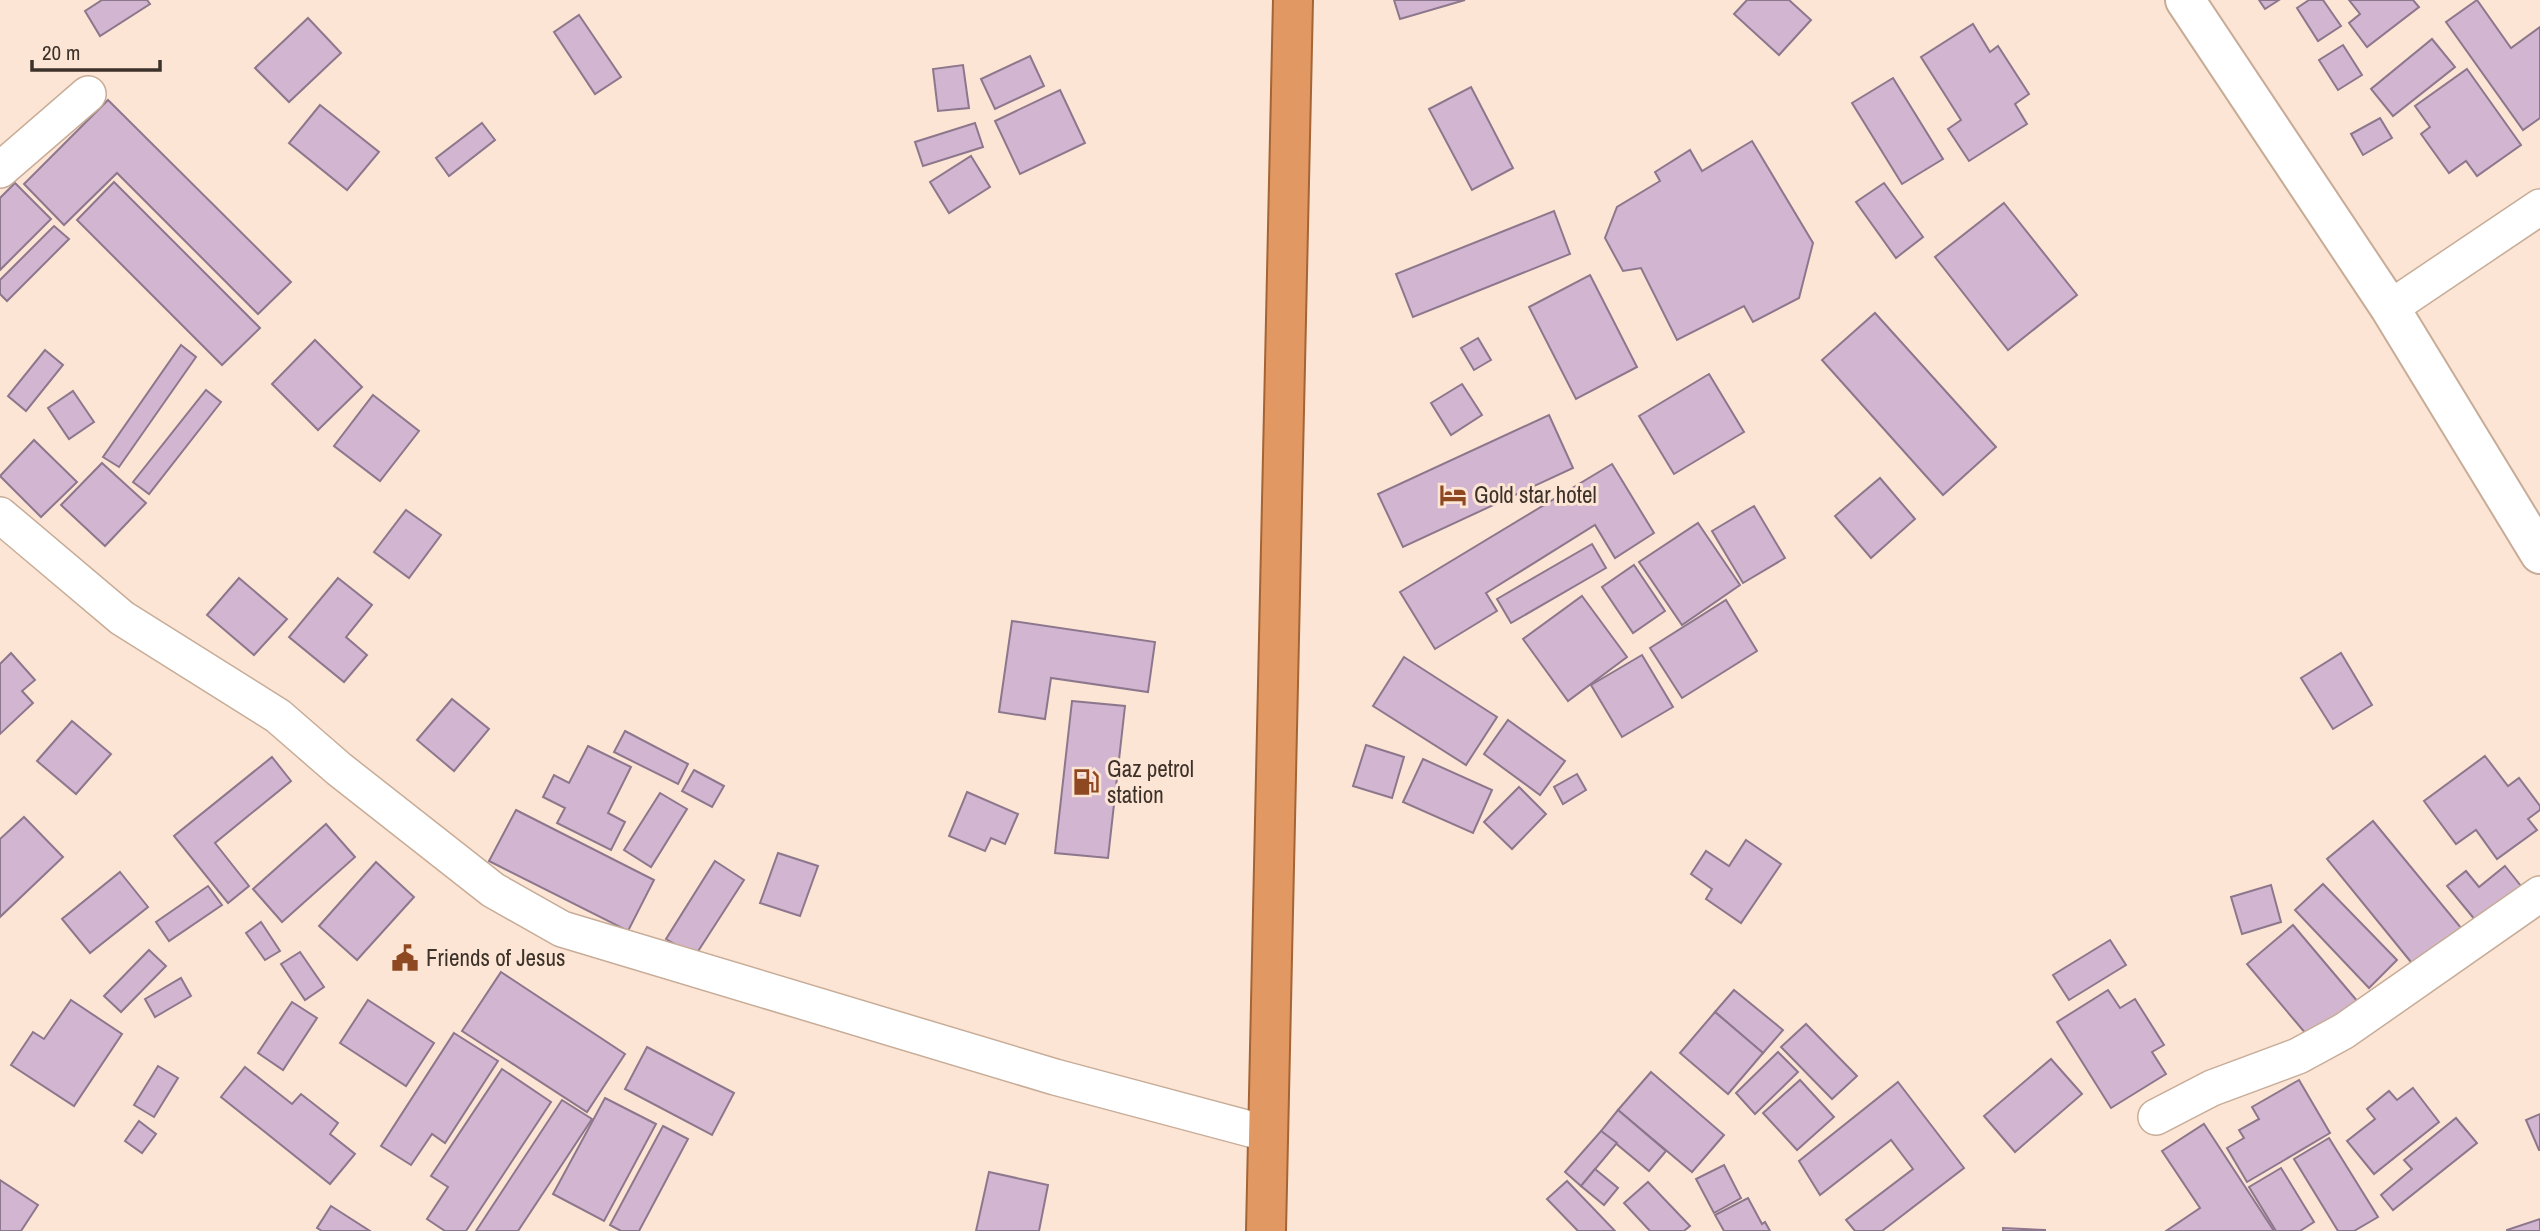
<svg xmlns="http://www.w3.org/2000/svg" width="2540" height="1231" font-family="'Archivo Narrow',sans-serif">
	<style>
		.building { fill: #d2b5d1; stroke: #8d778c; stroke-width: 2 }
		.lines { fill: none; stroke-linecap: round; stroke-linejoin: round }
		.minor-casing { stroke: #c7ac98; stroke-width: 38 }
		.tertiary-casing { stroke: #c7ac98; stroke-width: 42 }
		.trunk-casing { stroke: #a46435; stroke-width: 42 }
		.minor { stroke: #fff; stroke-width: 35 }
		.tertiary { stroke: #fff; stroke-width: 38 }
		.trunk { stroke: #e29862; stroke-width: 38 }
		.labels { text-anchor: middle; stroke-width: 6; stroke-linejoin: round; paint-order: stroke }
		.poi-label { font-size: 23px; fill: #3d322a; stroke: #fce5d4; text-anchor: start }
	</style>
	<rect width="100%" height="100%" fill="#fce5d4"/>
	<!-- building -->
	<g class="building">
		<path d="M102,0h45l3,4 -50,32 -15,-25z"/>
		<path d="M1394,0h71l-65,19z"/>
		<path d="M1747,0h42l22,20 -32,35 -45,-41z"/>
		<path d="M2259,0h20l-14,9z"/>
		<path d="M2309,0h14l18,26 -23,15 -21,-33z"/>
		<path d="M2349,0h64l6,7 -52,40 -18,-24 11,-9z"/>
		<path d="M2477,0l34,48 29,-21v91l-17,12 -77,-108z"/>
		<path d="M579,15l42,62 -26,17 -41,-62z"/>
		<path d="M308,18l33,35 -52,49 -34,-34z"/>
		<path d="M1973,24l17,28 8,-6 31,48 -14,10 12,20 -58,37 -21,-32 13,-9 -40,-63z"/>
		<path d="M2432,39l23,28 -62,49 -22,-27z"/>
		<path d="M2343,45l19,30 -24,15 -19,-30z"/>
		<path d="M1030,56l14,30 -49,23 -14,-30z"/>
		<path d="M963,65l6,43 -31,3 -5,-42z"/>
		<path d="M2467,69l54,76 -44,31 -11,-15 -17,12 -28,-39 9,-7 -15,-21z"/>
		<path d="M1893,78l50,81 -41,25 -50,-81z"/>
		<path d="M1471,87l42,81 -41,22 -43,-81z"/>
		<path d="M1060,90l25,53 -65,31 -25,-53z"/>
		<path d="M108,100l183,182 -33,32 -141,-141 -53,52 -40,-41z"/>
		<path d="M320,105l59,47 -32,38 -58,-47z"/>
		<path d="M2380,118l12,20 -29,17 -12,-21z"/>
		<path d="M482,123l13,17 -46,36 -13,-18z"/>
		<path d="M975,123l8,24 -60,19 -8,-24z"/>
		<path d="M1752,141l61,102 -14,55 -46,24 -9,-16 -67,34 -36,-72 -18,3 -18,-33 12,-31 43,-26 -5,-9 35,-22 12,21z"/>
		<path d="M971,156l19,31 -41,26 -19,-31z"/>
		<path d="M114,182l146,146 -38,37 -145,-145z"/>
		<path d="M15,183l36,36 -51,51v-72z"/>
		<path d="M1884,183l39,54 -27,21 -40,-56z"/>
		<path d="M2004,203l73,92 -69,55 -73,-93z"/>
		<path d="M1554,211l16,43 -157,63 -17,-43z"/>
		<path d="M54,226l15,13 -62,62 -7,-7v-14z"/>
		<path d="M1590,275l47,92 -61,32 -47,-92z"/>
		<path d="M1875,313l121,134 -53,48 -121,-135z"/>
		<path d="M1478,338l13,22 -17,10 -13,-22z"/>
		<path d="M315,340l47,47 -44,43 -46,-46z"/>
		<path d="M181,345l15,12 -77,110 -16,-10z"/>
		<path d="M45,350l18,15 -37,46 -18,-15z"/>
		<path d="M1709,374l35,58 -70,42 -35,-58z"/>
		<path d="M1462,384l20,31 -31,20 -20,-32z"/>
		<path d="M206,390l15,12 -72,92 -16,-12z"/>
		<path d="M73,391l21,31 -25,17 -21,-31z"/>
		<path d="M373,395l46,36 -39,50 -46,-35z"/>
		<path d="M1549,415l24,53 -170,79 -25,-53z"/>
		<path d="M34,440l43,42 -36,35 -41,-41z"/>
		<path d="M102,463l44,40 -41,43 -44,-41z"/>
		<path d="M1612,464l42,69 -39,25 -20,-33 -109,68 11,18 -62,38 -35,-57z"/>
		<path d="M1880,478l35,41 -44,39 -36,-42z"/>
		<path d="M1754,506l31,52 -42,25 -31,-52z"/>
		<path d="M406,510l35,25 -32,43 -35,-26z"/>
		<path d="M1698,523l42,62 -58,40 -43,-63z"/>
		<path d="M1592,544l14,24 -95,55 -14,-24z"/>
		<path d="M1634,565l31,46 -32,22 -31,-46z"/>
		<path d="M239,578l48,41 -33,36 -47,-40z"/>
		<path d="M338,578l34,27 -26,32 21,18 -23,27 -55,-45z"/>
		<path d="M1582,596l45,61 -59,44 -45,-62z"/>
		<path d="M1726,600l31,51 -75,47 -32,-50z"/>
		<path d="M1012,621l143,21 -7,50 -97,-14 -6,41 -46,-7z"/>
		<path d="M11,653l24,27 -13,11 11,12 -33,31v-70z"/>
		<path d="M2341,653l31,52 -39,24 -32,-51z"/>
		<path d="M1642,655l31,52 -51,30 -31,-52z"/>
		<path d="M1404,657l93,60 -31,48 -93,-59z"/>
		<path d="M452,699l37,30 -35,42 -37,-31z"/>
		<path d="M1072,701l53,5 -17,152 -53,-5z"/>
		<path d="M1508,720l57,41 -25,34 -56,-41z"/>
		<path d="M72,721l39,33 -35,40 -39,-33z"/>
		<path d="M625,731l63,33 -10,20 -64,-32z"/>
		<path d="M1366,745l38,12 -12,41 -39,-12z"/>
		<path d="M588,746l43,21 -23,46 17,9 -14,28 -54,-27 8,-15 -22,-11 11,-22 15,8z"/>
		<path d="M2485,756l23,30 11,-8 21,28v4l-12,9 9,11 -40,29 -21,-29 -20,14 -32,-43z"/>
		<path d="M272,757l19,24 -76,62 34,43 -21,17 -54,-67z"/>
		<path d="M1423,759l69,31 -19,43 -70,-31z"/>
		<path d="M694,770l30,16 -12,21 -30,-16z"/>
		<path d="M1577,774l9,16 -23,14 -9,-17z"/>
		<path d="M1519,787l27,27 -34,35 -28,-27z"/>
		<path d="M967,792l51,22 -13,30 -14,-6 -6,13 -36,-15z"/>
		<path d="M660,793l27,16 -36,58 -27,-17z"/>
		<path d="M516,810l138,70 -26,51 -139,-70z"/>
		<path d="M24,817l39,40 -63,60v-78z"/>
		<path d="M2373,821l89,108 -47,38 -88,-108z"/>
		<path d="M326,824l29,33 -73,65 -29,-33z"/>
		<path d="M1746,840l35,24 -40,59 -35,-24 6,-10 -21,-15 15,-23 23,15z"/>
		<path d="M778,853l40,13 -18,50 -40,-13z"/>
		<path d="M715,861l29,19 -49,76 -29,-17z"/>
		<path d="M376,862l38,35 -57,63 -38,-34z"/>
		<path d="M2505,866l16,20 -45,35 -29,-35 19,-15 13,16z"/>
		<path d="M120,872l28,35 -58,46 -28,-34z"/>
		<path d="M2323,884l74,76 -28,28 -74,-78z"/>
		<path d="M2271,885l10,37 -39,12 -11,-37z"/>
		<path d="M208,886l14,19 -53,36 -13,-19z"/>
		<path d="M261,922l19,29 -15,9 -19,-27z"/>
		<path d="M2293,925l65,77 -46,39 -65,-77z"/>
		<path d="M2110,940l16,25 -57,35 -16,-25z"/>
		<path d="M149,950l17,16 -45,46 -17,-16z"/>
		<path d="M300,952l24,35 -19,13 -24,-36z"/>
		<path d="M501,972l124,82 -38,58 -125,-81z"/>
		<path d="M181,978l10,18 -36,21 -10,-18z"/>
		<path d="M1734,990l49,40 -20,23 -48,-41z"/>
		<path d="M2108,990l12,18 15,-9 29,46 -12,7 14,22 -55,34 -54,-86z"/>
		<path d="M71,1000l51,34 -48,72 -63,-41 22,-33 11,7z"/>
		<path d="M368,1000l66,43 -28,43 -66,-43z"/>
		<path d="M292,1002l25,16 -34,52 -25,-17z"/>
		<path d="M1715,1012l48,41 -35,41 -48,-41z"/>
		<path d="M1806,1024l51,52 -25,23 -51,-52z"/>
		<path d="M454,1033l44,28 -53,82 -13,-9 -21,31 -30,-19z"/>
		<path d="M647,1047l87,46 -22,42 -87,-46z"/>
		<path d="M1778,1052l20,20 -43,42 -19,-21z"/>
		<path d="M2051,1059l31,35 -67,58 -31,-36z"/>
		<path d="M158,1066l20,12 -24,39 -20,-12z"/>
		<path d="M245,1067l47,37 9,-10 37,29 -8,11 25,20 -25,30 -109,-87z"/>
		<path d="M502,1069l49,33 -85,129h-21l-18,-12 21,-32 -17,-11z"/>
		<path d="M1651,1072l73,63 -32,37 -74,-62z"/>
		<path d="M1800,1080l34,37 -37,33 -34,-37z"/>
		<path d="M2299,1080l31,53 -83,49 -20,-34 17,-10 -5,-8 20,-11 -7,-12z"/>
		<path d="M1898,1082l66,86 -82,63h-27l-9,-11 67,-51 -22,-29 -71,55 -21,-34z"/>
		<path d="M2413,1088l26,34 -65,52 -27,-33 28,-22 -8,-10 22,-18 8,9z"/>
		<path d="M605,1098l51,26 -52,97 -51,-27z"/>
		<path d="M562,1100l30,19 -74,112h-42z"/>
		<path d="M1618,1110l48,41 -17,20 -48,-40z"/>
		<path d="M2540,1114v36h-1l-13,-30z"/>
		<path d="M2456,1118l21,25 -84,67 -12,-15 31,-26 -8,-9z"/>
		<path d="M139,1121l17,13 -14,19 -17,-12z"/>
		<path d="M2204,1124l70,107h-108l34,-23 -38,-57z"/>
		<path d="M663,1126l25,13 -49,92h-18l-11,-6z"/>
		<path d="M1601,1131l16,12 -36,43 -16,-14z"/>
		<path d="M2329,1138l49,79 -24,14h-16l-44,-72z"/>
		<path d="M1724,1165l17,33 -27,15 -18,-34z"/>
		<path d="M2281,1168l33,54 -14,9h-24l-27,-44z"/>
		<path d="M1595,1169l23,19 -14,17 -23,-19z"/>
		<path d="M989,1172l59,13 -9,46h-63z"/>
		<path d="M0,1180l38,25 -17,26h-21z"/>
		<path d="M1567,1181l48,50h-37l-31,-32z"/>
		<path d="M1648,1182l42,44 -6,5h-34l-26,-28z"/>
		<path d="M1748,1198l14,26 3,-2 5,9h-46l-9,-16z"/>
		<path d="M331,1206l39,25h-48l-5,-3z"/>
		<path d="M2540,1219v12h-33v-1z"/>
		<path d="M2003,1228l42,2v1h-42z"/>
	</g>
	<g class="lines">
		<defs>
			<g id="minor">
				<path d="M0,170l88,-76"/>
				<path d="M2390,308l150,-101"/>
				<path d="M0,515l122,103 156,98 61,53 154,121 69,39 493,148 214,57"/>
				<path d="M2156,1117l56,-29 86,-32 46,-25 196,-137"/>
			</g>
			<path id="tertiary" d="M2185,0l205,308 150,246"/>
			<path id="trunk" d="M1266,1231l27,-1231"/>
		</defs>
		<!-- minor casing -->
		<use href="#minor" class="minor-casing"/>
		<!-- tertiary casing -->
		<use href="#tertiary" class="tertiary-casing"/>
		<!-- trunk casing -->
		<use href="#trunk" class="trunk-casing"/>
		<!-- minor -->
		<use href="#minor" class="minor"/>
		<!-- tertiary -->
		<use href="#tertiary" class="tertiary"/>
		<!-- trunk -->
		<use href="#trunk" class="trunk"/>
	</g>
	<!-- icons -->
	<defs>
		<symbol id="hotel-bare" viewBox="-9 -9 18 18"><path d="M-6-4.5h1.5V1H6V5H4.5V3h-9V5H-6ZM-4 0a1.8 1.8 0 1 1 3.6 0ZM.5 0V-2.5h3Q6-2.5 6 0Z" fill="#8f4922" stroke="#fce5d4" stroke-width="2.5" paint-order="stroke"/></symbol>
		<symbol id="fuel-bare" viewBox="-9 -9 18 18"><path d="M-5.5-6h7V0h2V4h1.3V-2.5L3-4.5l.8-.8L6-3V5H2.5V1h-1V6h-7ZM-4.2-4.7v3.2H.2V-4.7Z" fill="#8f4922" stroke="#fce5d4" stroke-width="2.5" paint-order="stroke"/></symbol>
		<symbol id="civic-bare" viewBox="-9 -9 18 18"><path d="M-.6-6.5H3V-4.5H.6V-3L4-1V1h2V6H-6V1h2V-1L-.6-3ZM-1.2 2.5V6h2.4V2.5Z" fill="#8f4922" stroke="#fce5d4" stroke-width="2.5" paint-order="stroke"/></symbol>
	</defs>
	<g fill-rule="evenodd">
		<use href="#hotel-bare" x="1434" y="476" width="38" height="38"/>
		<use href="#fuel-bare" x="1067" y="763" width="38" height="38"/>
		<use href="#civic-bare" x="386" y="939" width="38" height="38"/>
	</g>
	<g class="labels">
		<!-- poi labels -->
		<g class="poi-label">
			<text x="1474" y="503">Gold star hotel</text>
			<text x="1107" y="777">Gaz petrol<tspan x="1107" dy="26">station</tspan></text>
			<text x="426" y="966">Friends of Jesus</text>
		</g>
	</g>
	<!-- scale -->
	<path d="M32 60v10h128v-10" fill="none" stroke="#3d322a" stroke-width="3.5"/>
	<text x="42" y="60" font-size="21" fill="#3d322a" stroke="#fce5d4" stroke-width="5" paint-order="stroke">20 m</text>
</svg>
